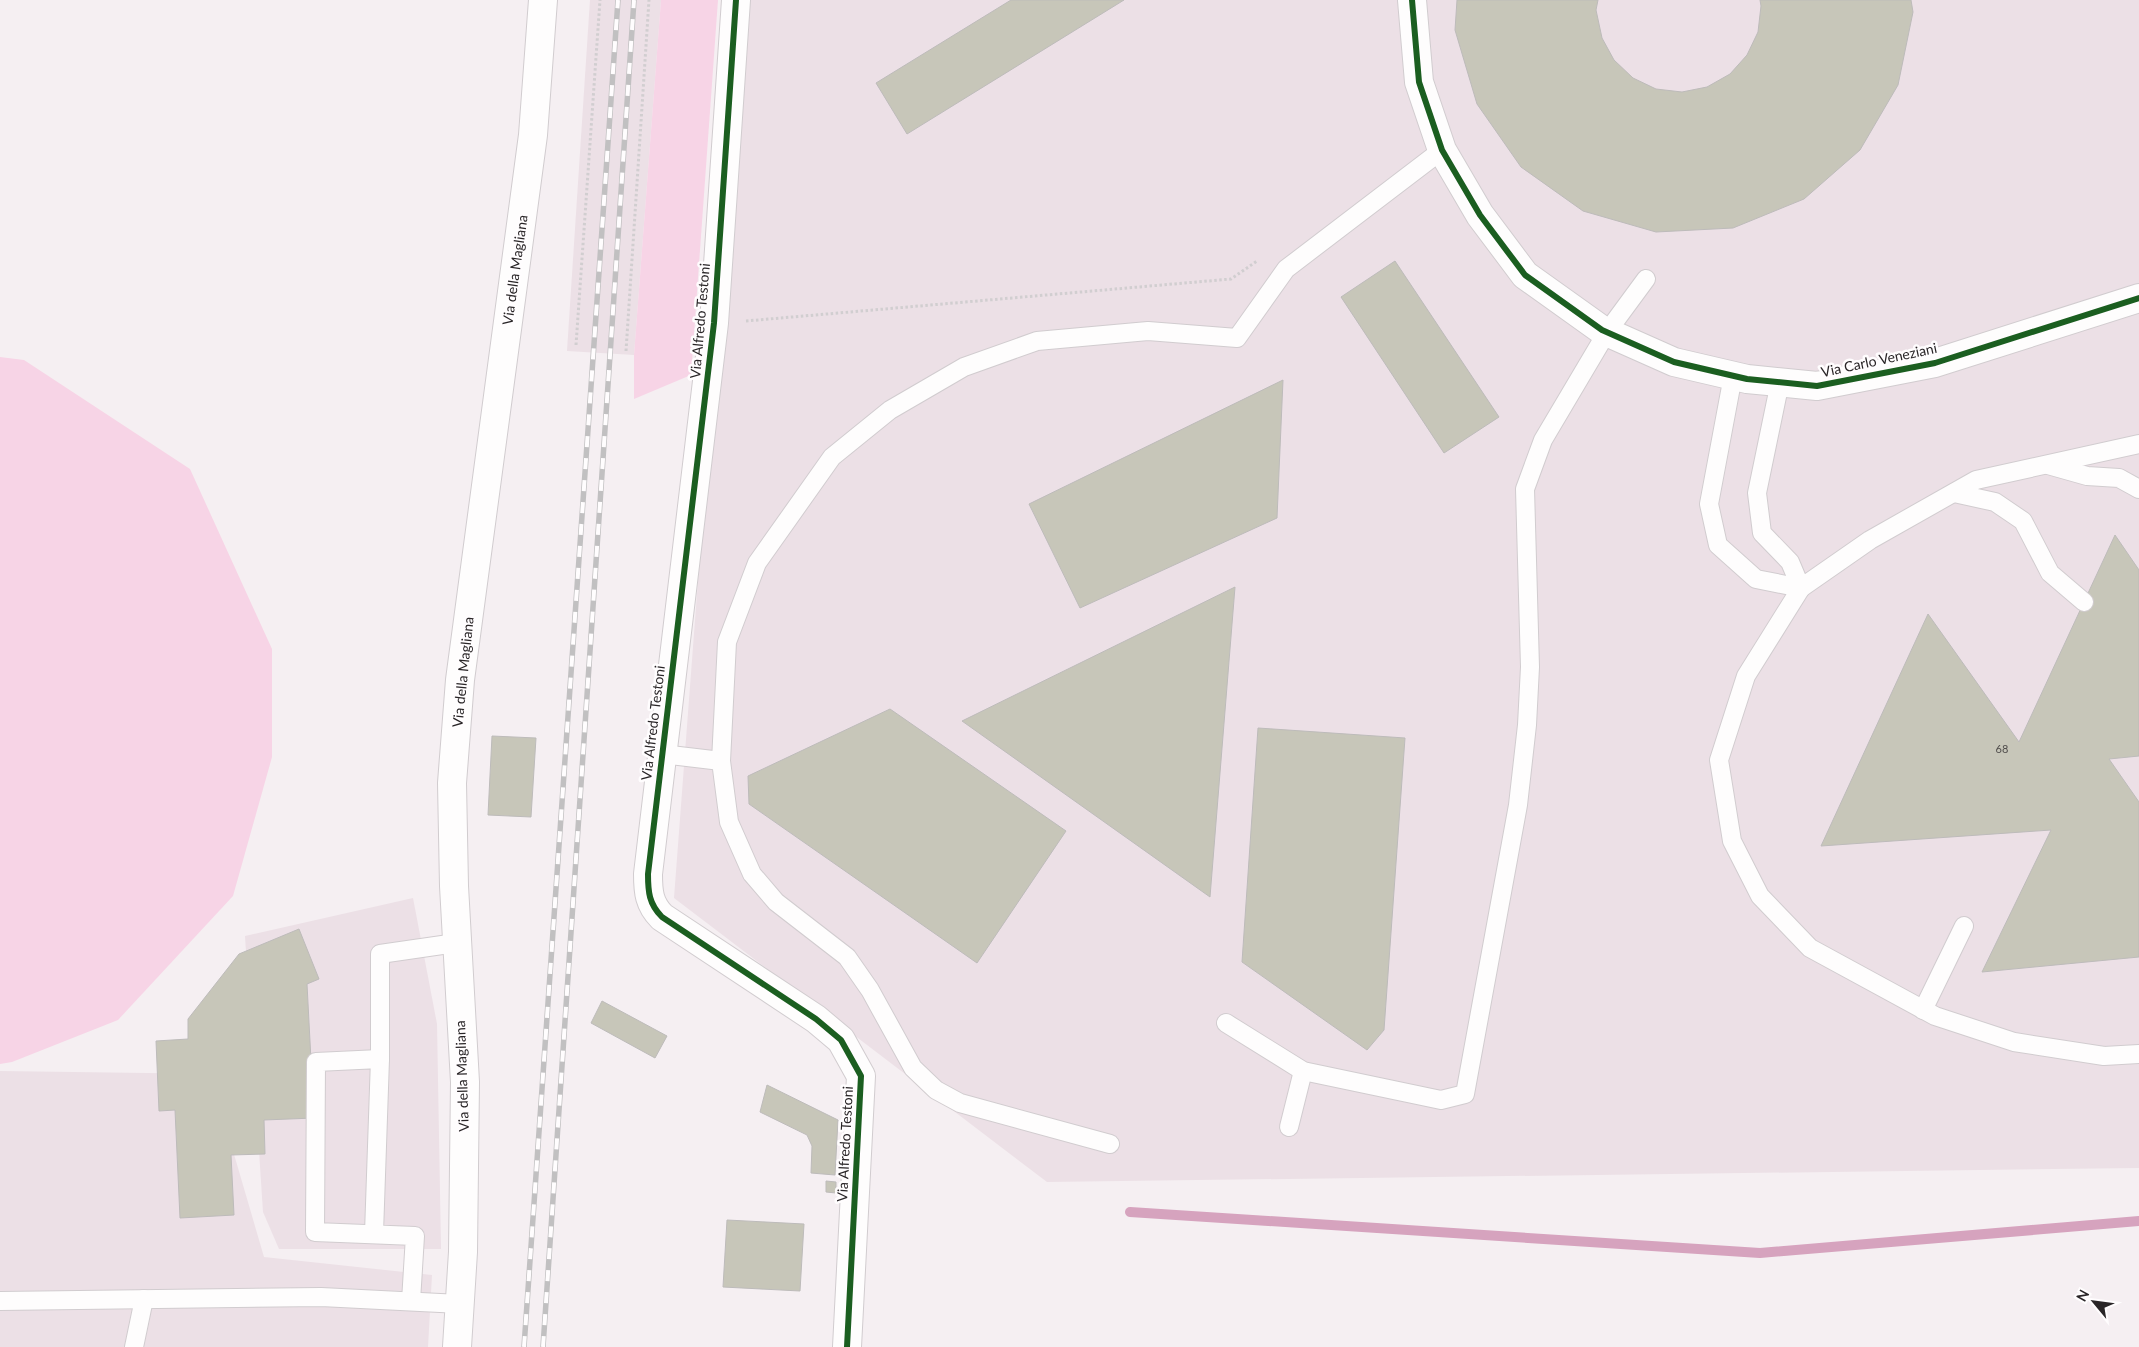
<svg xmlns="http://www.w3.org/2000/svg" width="2139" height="1347" font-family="Lato,sans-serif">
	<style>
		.built { fill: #ece0e6 }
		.green { fill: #f7d4e6 }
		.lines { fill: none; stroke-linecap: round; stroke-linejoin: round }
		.stream { stroke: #d6a3be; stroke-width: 10 }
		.building { fill: #c7c6b9; stroke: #bdbbba }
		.service-casing { stroke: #d1cccf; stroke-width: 20 }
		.minor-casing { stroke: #d1cccf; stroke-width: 30 }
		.secondary-casing { stroke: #d1cccf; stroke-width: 30 }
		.path { stroke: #d1ced0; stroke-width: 3; stroke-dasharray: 2.5 2.5; stroke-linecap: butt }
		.service { stroke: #fefdfd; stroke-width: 18 }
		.minor { stroke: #fefdfd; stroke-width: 28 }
		.secondary { stroke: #fefdfd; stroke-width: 28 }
		.rail-casing { stroke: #c1c0c1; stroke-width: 5.5 }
		.rail { stroke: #fffdfe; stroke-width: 4; stroke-dasharray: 11; stroke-linecap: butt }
		.cycleway-casing { stroke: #fffdfe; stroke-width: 9 }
		.cycleway { stroke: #1b5e20; stroke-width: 6 }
		.labels { text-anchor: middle; stroke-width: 5; stroke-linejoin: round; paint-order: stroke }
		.number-label { font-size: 11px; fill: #504d4c }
		.street-label { font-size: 14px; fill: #292527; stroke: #fffdfe }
	</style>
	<rect width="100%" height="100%" fill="#f5eff2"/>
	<!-- built -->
	<g class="built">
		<path d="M590,0h71l-27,355 -67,-4z"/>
		<path d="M742,0h1397v1168l-1092,14 -373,-284z"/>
		<path d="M413,898l24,126 4,225h-162l-16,-37 -18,-276z"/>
		<path d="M0,1071l221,3 10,70 33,113 168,18 -4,72h-428z"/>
	</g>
	<!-- green -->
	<g class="green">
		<path d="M661,0h57l-27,375 -57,24v-44z"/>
		<path d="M0,357l24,3 166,109 82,180v108l-39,139 -115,124 -106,42 -12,2z"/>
	</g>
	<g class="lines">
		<!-- stream -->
		<path class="stream" d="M1130,1212l630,41 379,-32"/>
	</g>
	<!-- building -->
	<g class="building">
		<path d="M1011,0h113l-217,134 -31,-51z"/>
		<path d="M1457,0h141l-2,10 6,28 12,22 19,18 23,11 26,3 25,-5 23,-13 17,-19 11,-23 3,-26 -1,-6h151l2,12 -15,73 -38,65 -56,49 -71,29 -77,4 -73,-21 -62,-44 -44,-63 -22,-74z"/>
		<path d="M1395,261l104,156 -55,36 -103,-156z"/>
		<path d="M1283,380l-6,138 -197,90 -51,-104z"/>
		<path d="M2115,535l24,35v186l-30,3 30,43v155l-157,15 69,-142 -230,16 107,-232 91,128z"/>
		<path d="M1235,587l-25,310 -248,-176z"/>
		<path d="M890,709l176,122 -89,132 -228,-159 -1,-28z"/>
		<path d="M1258,728l147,10 -21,292 -17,20 -125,-88z"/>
		<path d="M492,736l44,2 -5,79 -43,-2z"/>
		<path d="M299,929l20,50 -12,5 7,134 -50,2 1,34 -34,1 3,60 -54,3 -5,-108 -16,1 -3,-70 32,-2v-20l51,-65z"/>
		<path d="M602,1001l65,35 -12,22 -64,-35z"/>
		<path d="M767,1085l71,35 -3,55 -24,-2 1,-27 -5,-11 -47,-23z"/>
		<path d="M826,1181l10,1v11l-10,-1z"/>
		<path d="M727,1220l77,4 -4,67 -77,-4z"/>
	</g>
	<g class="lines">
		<defs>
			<g id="service">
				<path d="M1733,376l-24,128 9,41 38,34 45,9 -55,88 -27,84 13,81 28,55 50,52 125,68 79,26 90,14 35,-2"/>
				<path d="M1780,382l-23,111 5,40 28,29 11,26 69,-48 106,-60 163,-36"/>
				<path d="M2048,465l39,11 32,2 20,11"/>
				<path d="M1954,493l41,9 28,19 27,52 34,29"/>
				<path d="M662,754l59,7 8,61 23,52 24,28 71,55 23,33 43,78 23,22 24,13 150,41"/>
				<path d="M721,761l6,-119 30,-79 75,-106 58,-47 74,-43 73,-26 111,-10 89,7 49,-69 156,-119"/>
				<path d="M1923,1010l41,-84"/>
				<path d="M1226,1023l77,48 138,29 24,-6 53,-289 9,-80 3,-58 -5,-178 18,-49 64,-108 39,-53"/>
				<path d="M380,1059v-105l76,-11"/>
				<path d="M1289,1127l14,-56"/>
				<path d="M374,1233l6,-174 -64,3 -1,170 100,4 -4,65"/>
				<path d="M0,1301l321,-4 139,7"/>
				<path d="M134,1347l10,-48"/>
			</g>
			<g id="minor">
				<path d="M736,0l-22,323 -66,551c0,18 1,30 14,43l154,102 25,21 20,36 -14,271"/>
				<path d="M1412,0l7,82 23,68 38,65 45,60 77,55 72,32 73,17 70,7 118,-23 204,-65"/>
			</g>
			<path id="secondary" d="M457,1347l6,-95 2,-170 -11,-196 -2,-103 8,-103 73,-545 10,-135"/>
		</defs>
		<!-- service casing -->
		<use href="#service" class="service-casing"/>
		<!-- minor casing -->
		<use href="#minor" class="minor-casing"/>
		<!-- secondary casing -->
		<use href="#secondary" class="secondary-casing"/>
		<!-- path -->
		<g class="path">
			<path d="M746,321l485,-42 26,-18"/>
			<path d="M576,345l24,-345"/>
			<path d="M626,351l23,-351"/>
		</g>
		<!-- service -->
		<use href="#service" class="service"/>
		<!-- minor -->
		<use href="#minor" class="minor"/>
		<!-- secondary -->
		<use href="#secondary" class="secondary"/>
		<defs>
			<g id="rail">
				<path d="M524,1347l94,-1347"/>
				<path d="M543,1347l91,-1347"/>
			</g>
		</defs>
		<!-- rail casing -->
		<use href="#rail" class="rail-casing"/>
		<!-- rail -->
		<use href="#rail" class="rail"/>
		<defs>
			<g id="cycleway">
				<path d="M736,0l-22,323 -66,551c0,18 1,30 14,43l154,102 25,21 20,36 -14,271"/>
				<path d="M1412,0l7,82 23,68 38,65 45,60 77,55 72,32 73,17 70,7 118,-23 204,-65"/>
			</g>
		</defs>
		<!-- cycleway casing -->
		<use href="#cycleway" class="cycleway-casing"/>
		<!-- cycleway -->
		<use href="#cycleway" class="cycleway"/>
	</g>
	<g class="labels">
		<!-- number labels -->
		<g class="number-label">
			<text x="2002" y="753">68</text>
		</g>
		<!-- street labels -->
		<g class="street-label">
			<text transform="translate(515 270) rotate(-82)" y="5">Via della Magliana</text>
			<text transform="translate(700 321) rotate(-85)" y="5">Via Alfredo Testoni</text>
			<text transform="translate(1879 360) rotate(-12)" y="5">Via Carlo Veneziani</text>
			<text transform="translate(463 672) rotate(-84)" y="5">Via della Magliana</text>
			<text transform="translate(653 723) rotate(-83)" y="5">Via Alfredo Testoni</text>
			<text transform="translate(462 1076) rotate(-92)" y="5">Via della Magliana</text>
			<text transform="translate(845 1144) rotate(-87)" y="5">Via Alfredo Testoni</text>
		</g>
	</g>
	<!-- north arrow -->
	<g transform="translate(2094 1302) rotate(299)" stroke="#fffdfe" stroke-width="4" paint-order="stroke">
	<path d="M0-4L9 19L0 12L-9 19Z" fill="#292527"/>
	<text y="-8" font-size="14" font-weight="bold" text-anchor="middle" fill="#292527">N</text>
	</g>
</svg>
